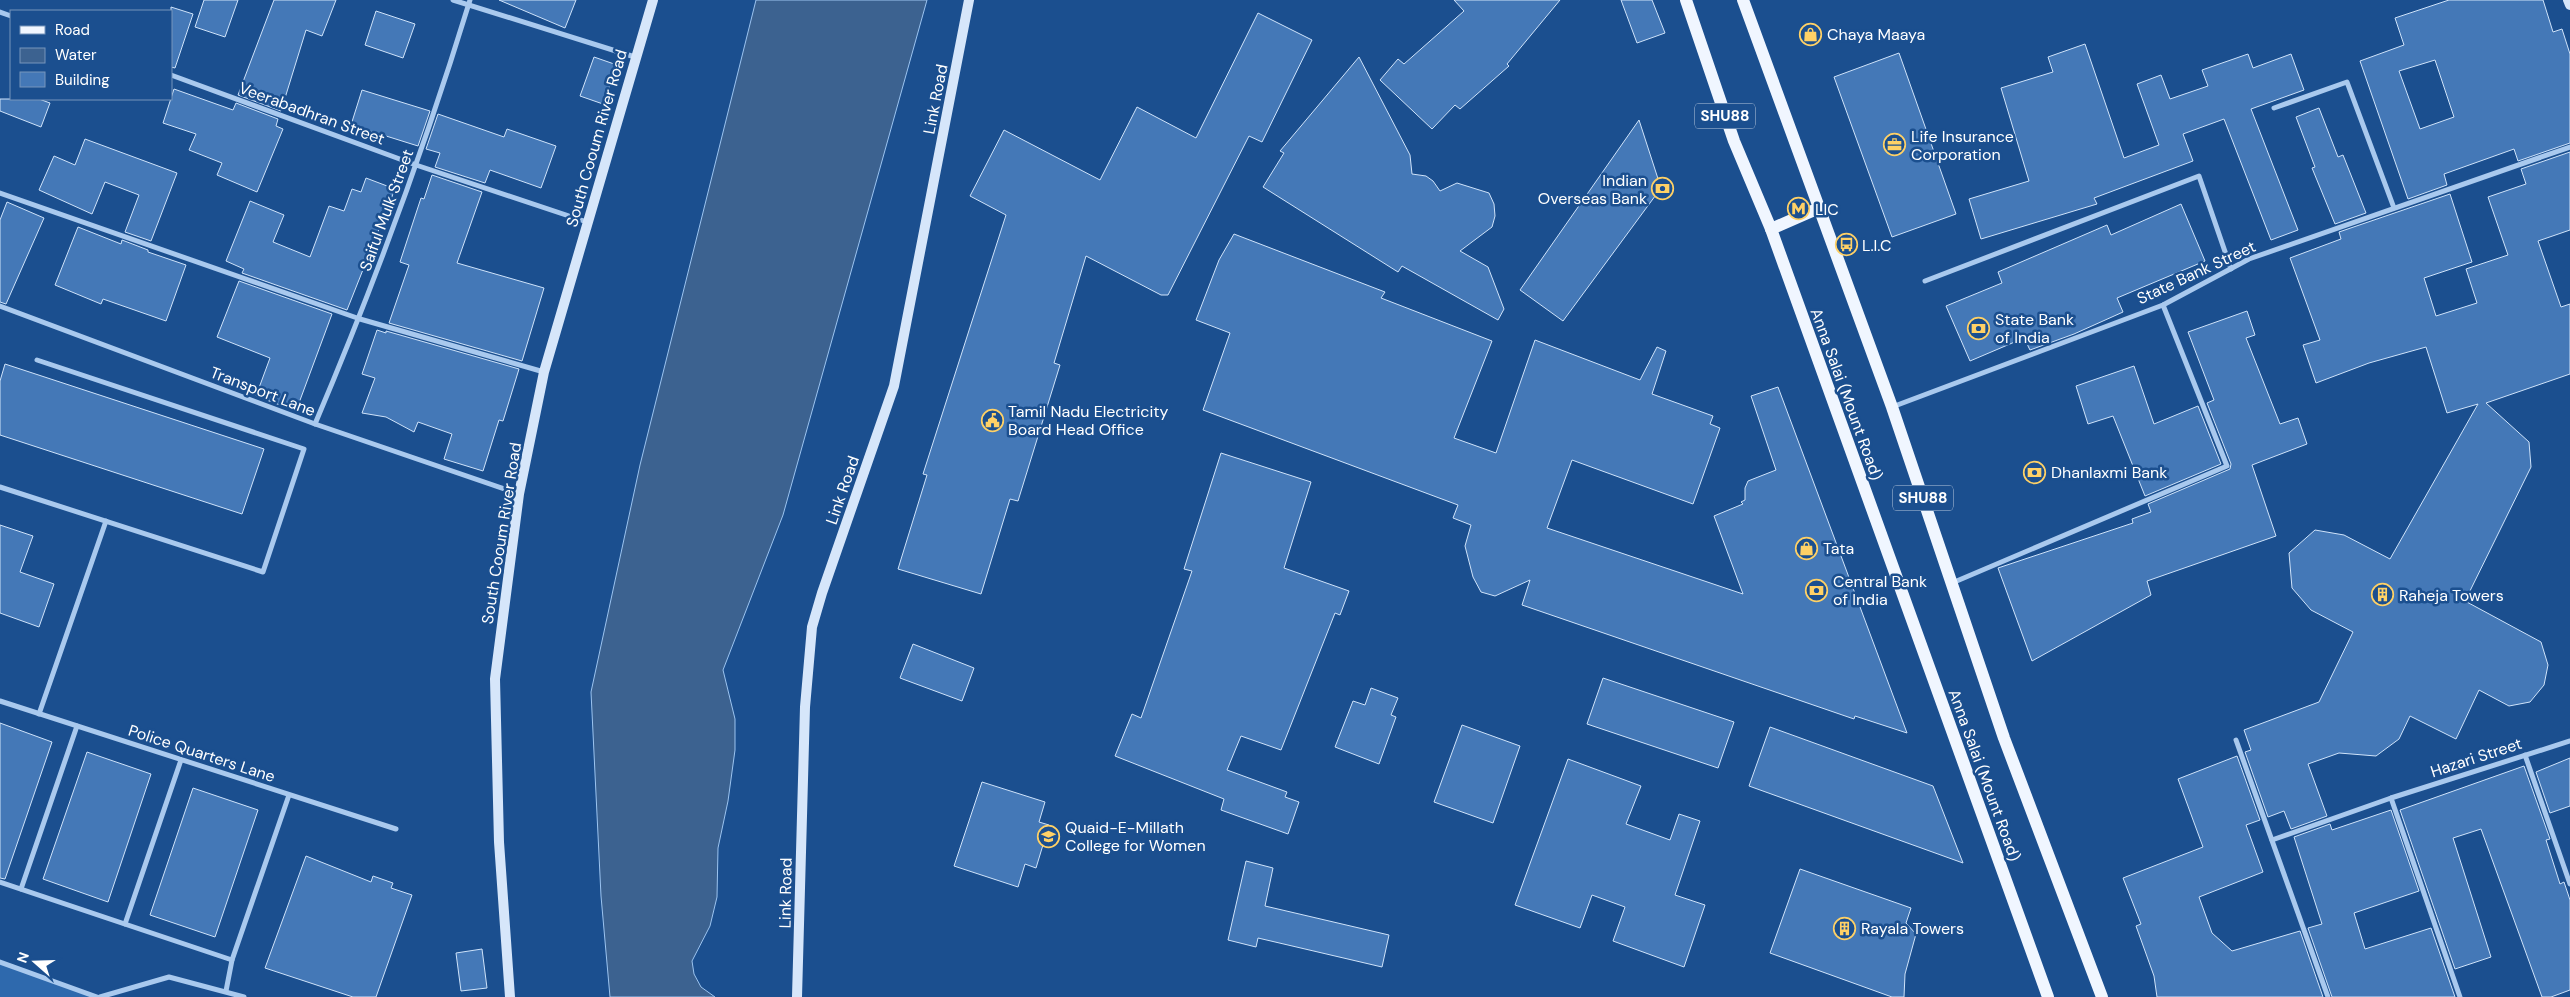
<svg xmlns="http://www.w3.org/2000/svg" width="2570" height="997" font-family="'DM Sans',sans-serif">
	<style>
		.green { fill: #2e69ad }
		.water { fill: #3c6290; stroke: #9cc4f0 }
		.building { fill: #4478b7; stroke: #cfe3fa; fill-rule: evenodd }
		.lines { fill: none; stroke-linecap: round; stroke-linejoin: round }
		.street { stroke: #a9c9ee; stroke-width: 5 }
		.secondary { stroke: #d6e6fa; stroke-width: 10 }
		.primary { stroke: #f0f6ff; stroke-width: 12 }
		.labels { text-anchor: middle; stroke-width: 5; stroke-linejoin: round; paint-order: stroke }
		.shield { fill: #1b4f8f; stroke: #bbcadd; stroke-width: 1 }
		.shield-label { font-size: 15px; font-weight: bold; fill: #fff }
		.poi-label { font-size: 16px; fill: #fff; stroke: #1b4f8f; text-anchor: start }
		.street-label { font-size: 16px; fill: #fff; stroke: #1b4f8f }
	</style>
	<rect width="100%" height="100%" fill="#1b4f8f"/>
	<!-- green -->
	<path class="green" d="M0,962l97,35h-97z"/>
	<!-- water -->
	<path class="water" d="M756,0h171l-144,515 -60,155 12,49v31l-7,51 -10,47 -1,49 -7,29 -18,35 2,13 7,13 14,10h-105l-9,-101 -10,-204 49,-227z"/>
	<!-- building -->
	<g class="building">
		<path d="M204,0h34l-13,37 -30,-10z"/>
		<path d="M274,0h62l-14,36 -16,-6 -25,81 -43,-16z"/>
		<path d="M499,0h77l-11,28z"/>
		<path d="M1454,0h106l-53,64 2,2 -49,43 -5,-4 -23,24 -52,-49 18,-21 6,5 60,-53z"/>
		<path d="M1621,0h31l13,33 -28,10z"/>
		<path d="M2449,0h94l10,32 9,-3 8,25v89l-52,18 -4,-12 -70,25 3,11 -39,14 -48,-138 44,-16 -9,-27zM2435,60l19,57 -34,12 -21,-58z"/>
		<path d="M171,7l22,7 -18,54 -4,-1z"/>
		<path d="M376,11l39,13 -12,34 -38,-13z"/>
		<path d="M1258,13l54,27 -50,102 -13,-6 -81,159h-7l-75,-39 -32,107 6,2 -42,136 -8,-2 -29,95 -83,-25 29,-94 -4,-1 83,-259 -36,-19 34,-66 96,50 37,-73 59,31z"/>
		<path d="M2085,44l39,114 35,-13 -22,-61 24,-9 9,24 38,-13 -6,-16 46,-16 5,14 38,-14 13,36 -53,19 47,121 -27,10 -47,-121 -41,15 10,27 -99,37 3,6 -116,35 -12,-40 60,-18 -28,-93 52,-16 -5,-15z"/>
		<path d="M1899,53l57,161 -64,23 -58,-160z"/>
		<path d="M594,57l23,8 -14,39 -23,-8z"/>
		<path d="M1359,57l51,98 2,19 14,2 7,5 7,10 17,-8 32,10 5,11 1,12 -3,11 -32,24 28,16 16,42 -6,11 -96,-54 -4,6 -135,-85 21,-34 -4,-2z"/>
		<path d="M174,89l59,21 3,-7 42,16 -2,7 7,3 -26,63 -40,-17 5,-12 -33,-13 7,-16 -33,-11z"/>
		<path d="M362,90l68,21 -12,35 -67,-21z"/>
		<path d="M0,99h39l11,4 -9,24 -41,-16z"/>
		<path d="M2319,108l19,49 5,-2 23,58 -31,11 -23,-56 3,-1 -19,-50z"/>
		<path d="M438,114l66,23 3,-8 49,17 -15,42 -51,-18 -5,13 -50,-16 5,-14 -14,-4z"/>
		<path d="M1639,120l22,68 -98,133 -43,-31z"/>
		<path d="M85,139l92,34 -26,68 -26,-9 14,-37 -34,-13 -13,32 -53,-24 15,-34 21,9z"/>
		<path d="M2570,152v78l-32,11 23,66 9,-3v70l-84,29 43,39 2,25 -66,134 76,41 7,23 -4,20 -14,17 -21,4 -30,-16 -23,49 -46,-23 -11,23 -23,17 -37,-3 -31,11 19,52 -36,13 -7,-18 -16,6 -23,-65 6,-2 -7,-20 75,-28 34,-70 -42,-22 -19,-22 -3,-35 26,-23 29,5 46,24 88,-155 -31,9 -21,-66 -57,16 -53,20 -13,-38 17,-5 -30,-82 51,-19 -2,-7 111,-38 22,68 -48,16 12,38 41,-13 -11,-34 42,-14 -20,-58 38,-13 -5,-15z"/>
		<path d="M432,175l50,17 -25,71 87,25 -22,73 -133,-38 20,-58 -9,-3 21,-64 3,1z"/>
		<path d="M366,178l29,11 -48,121 -105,-37 2,-4 -18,-8 24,-60 34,14 -11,27 37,15 19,-51 15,5 8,-22 9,3z"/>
		<path d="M7,202l37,16 -38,86 -6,-2v-82z"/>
		<path d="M2181,204l24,57 -88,37 6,14 -49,22 -44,16 -6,-12 -54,23 -24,-55 56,-23 -4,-11 109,-47 4,10z"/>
		<path d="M78,227l43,17 1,-4 26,10v2l38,13 -20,56 -63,-22 -2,5 -46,-19z"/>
		<path d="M1234,234l151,58 -4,6 111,43 -38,97 42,15 39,-113 105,40 17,-33 9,4 -14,43 61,22 -3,8 10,4 -27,76 -121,-44 -25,68 196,66 -29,-78 29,-12 -2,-2 4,-2v-12l3,-7 28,-11 -25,-74 27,-9 129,346 -52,-17 -1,3 -332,-114 8,-25 -35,16 -14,-4 -8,-15 -8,-31 6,-21 -18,-7 5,-13 -255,-95 27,-77 -34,-13 23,-60z"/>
		<path d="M239,281l93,33 -36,97 -40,-15 14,-38 -53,-21z"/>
		<path d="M2247,311l8,24 -9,3 34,86 18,-6 9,26 -55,21 24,71 -129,45 4,14 -119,66 -34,-93 135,-45 -1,-4 19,-7 -3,-8 82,-35 1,-5 -24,-61 7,-3 -26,-68z"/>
		<path d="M377,330l9,3v-2l133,38 -16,52 -4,-1 -16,51 -39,-12 8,-25 -34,-12 -4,10 -28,-15 -24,-4 13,-35 -13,-4z"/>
		<path d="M5,364l259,85 -22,65 -242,-79v-54z"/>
		<path d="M2134,366l20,58 44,-18 23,58 -76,32 -32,-80 -25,8 -12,-38z"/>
		<path d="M1221,453l90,29 -27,86 65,23 -9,24 -5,-2 -54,137 -40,-14 -14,34 60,22 -2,5 14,5 -11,32 -67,-24 3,-11 -109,-43 17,-42 9,4 51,-147 -8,-2z"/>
		<path d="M0,525l33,11 -13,36 34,12 -15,43 -39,-14z"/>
		<path d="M913,644l61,24 -12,33 -62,-23z"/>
		<path d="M1603,678l131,44 -16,46 -131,-44z"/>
		<path d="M1371,688l27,10 -7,17 5,2 -17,47 -44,-17 18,-46 12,4z"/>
		<path d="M0,723l52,19 -47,137 -5,-1z"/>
		<path d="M1462,725l58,21 -27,77 -59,-21z"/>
		<path d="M1770,727l163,59 30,77 -214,-77z"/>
		<path d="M87,752l64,22 -43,128 -65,-23z"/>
		<path d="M2237,756l23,64 -14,5 17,47 -64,25 13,36 20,18 68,-20 23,66h-166l-3,-21 -18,-50 5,-2 -18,-46 80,-31 -25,-68z"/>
		<path d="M2570,758v48l-20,7 -14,-41z"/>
		<path d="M1568,759l73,27 -15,38 44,16 9,-26 21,7 -25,74 30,10 -21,62 -71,-26 12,-34 -33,-12 -12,33 -65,-23z"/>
		<path d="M2524,766l26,73 -4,1 14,44 4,-2 6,18v90l-19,7h-9l-61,-168 -28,9 38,119 -36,12 -55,-159z"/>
		<path d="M982,782l63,20 -6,20 10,3 -13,43 -11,-4 -7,23 -64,-21z"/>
		<path d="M193,788l65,22 -43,127 -65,-22z"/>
		<path d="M2391,810l28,81 -65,22 11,36 66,-21 24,69h-123l-24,-69 14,-4 -28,-87 36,-13 2,6z"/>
		<path d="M306,856l65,26 2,-6 20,7 -2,5 21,7 -36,102h-23l-88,-29z"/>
		<path d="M1246,861l27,7 -8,38 124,29 -7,32 -124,-29 -2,9 -28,-7z"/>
		<path d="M1800,869l111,39 -5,15 10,11 -11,40 -1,23h-12l-122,-44z"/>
		<path d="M482,949l5,39 -26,3 -5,-38z"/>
	</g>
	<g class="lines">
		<!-- street -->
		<g class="street">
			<path d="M453,0l182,57"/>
			<path d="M0,12l11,4"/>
			<path d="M171,75l245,90 171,57"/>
			<path d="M2274,108l73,-26 47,126"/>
			<path d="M0,193l360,126 184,53"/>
			<path d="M1925,281l274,-105 32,93"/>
			<path d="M0,306l315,118 204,70"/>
			<path d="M1892,407l271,-102 86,-46 321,-112"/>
			<path d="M315,424c59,-139 111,-280 155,-424"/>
			<path d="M0,487l263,85 41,-123 -267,-89"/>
			<path d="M1952,583l275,-117 -64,-161"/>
			<path d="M0,701l396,128"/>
			<path d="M39,714l67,-193"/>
			<path d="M2236,740l92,257"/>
			<path d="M2525,755l45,129"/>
			<path d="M2391,798l69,199"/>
			<path d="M2272,840l119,-42 179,-57"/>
			<path d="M0,882l232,78"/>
			<path d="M21,889l56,-163"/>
			<path d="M125,924l56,-164"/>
			<path d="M0,962l97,35"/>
			<path d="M226,991l6,-31 57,-165"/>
			<path d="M100,997l69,-20 75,20"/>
		</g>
		<!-- secondary -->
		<g class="secondary">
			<path d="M2568,0l2,5"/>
			<path d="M510,997l-11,-155 -4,-163 24,-185 25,-122 109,-372"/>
			<path d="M797,997l8,-290 7,-80 10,-34 72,-207 75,-386"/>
		</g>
		<!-- primary -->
		<g class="primary">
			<path d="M1686,0l48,141 37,88 277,768"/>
			<path d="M1743,0l149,407 112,331 98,259"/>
			<path d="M1771,229l48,-21"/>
		</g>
	</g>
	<!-- icons -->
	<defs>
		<symbol id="shop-ring" viewBox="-11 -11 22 22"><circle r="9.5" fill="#1b4f8f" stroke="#ffd166" stroke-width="1.5"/><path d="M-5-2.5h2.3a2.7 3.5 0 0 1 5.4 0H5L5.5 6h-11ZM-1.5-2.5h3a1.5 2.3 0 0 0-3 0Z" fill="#ffd166"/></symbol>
		<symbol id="office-ring" viewBox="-11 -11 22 22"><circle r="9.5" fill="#1b4f8f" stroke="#ffd166" stroke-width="1.5"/><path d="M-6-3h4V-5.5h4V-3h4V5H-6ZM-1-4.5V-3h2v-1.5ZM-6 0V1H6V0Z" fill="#ffd166"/></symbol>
		<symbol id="bank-ring" viewBox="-11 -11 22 22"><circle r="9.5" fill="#1b4f8f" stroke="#ffd166" stroke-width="1.5"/><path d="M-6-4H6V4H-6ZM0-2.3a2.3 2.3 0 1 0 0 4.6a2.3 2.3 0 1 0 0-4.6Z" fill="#ffd166"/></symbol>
		<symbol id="metro-ring" viewBox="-11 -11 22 22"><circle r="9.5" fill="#1b4f8f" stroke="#ffd166" stroke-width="1.5"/><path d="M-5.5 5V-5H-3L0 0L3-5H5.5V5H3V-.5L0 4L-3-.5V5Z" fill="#ffd166"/></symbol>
		<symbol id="bus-ring" viewBox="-11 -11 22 22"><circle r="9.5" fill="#1b4f8f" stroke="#ffd166" stroke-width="1.5"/><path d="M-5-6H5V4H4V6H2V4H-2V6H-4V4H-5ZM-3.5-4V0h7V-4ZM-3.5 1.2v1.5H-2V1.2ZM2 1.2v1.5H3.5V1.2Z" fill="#ffd166"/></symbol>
		<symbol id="civic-ring" viewBox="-11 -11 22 22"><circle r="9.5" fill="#1b4f8f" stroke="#ffd166" stroke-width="1.5"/><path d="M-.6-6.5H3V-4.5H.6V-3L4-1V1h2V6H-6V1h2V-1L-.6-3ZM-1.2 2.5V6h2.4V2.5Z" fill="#ffd166"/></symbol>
		<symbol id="building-ring" viewBox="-11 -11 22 22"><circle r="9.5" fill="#1b4f8f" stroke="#ffd166" stroke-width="1.5"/><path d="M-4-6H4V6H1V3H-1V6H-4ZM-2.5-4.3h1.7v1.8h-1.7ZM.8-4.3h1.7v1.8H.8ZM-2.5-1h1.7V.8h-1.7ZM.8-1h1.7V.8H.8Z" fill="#ffd166"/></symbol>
		<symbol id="university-ring" viewBox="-11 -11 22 22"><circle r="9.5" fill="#1b4f8f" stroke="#ffd166" stroke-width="1.5"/><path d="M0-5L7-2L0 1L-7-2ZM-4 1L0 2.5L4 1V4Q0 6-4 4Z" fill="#ffd166"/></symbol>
	</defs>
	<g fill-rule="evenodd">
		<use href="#shop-ring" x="1798" y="22" width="25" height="25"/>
		<use href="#office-ring" x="1882" y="132" width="25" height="25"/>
		<use href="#bank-ring" x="1650" y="176" width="25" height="25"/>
		<use href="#metro-ring" x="1786" y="196" width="25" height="25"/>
		<use href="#bus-ring" x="1834" y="232" width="25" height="25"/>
		<use href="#bank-ring" x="1966" y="316" width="25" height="25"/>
		<use href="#civic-ring" x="980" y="408" width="25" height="25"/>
		<use href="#bank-ring" x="2022" y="460" width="25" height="25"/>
		<use href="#shop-ring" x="1794" y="536" width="25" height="25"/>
		<use href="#bank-ring" x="1804" y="578" width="25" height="25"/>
		<use href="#building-ring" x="2370" y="582" width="25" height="25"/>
		<use href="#university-ring" x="1036" y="824" width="25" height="25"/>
		<use href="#building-ring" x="1832" y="916" width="25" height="25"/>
	</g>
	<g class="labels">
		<!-- shield labels -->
		<g class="shield">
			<rect x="1695" y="103.5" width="60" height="25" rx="4"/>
			<rect x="1893" y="485.5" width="60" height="25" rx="4"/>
		</g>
		<g class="shield-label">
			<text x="1725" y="121">SHU88</text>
			<text x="1923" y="503">SHU88</text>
		</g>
		<!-- poi labels -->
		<g class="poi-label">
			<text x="1827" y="40">Chaya Maaya</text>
			<text x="1911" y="142">Life Insurance<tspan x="1911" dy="18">Corporation</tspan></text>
			<text x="1647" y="186" text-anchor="end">Indian<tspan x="1647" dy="18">Overseas Bank</tspan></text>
			<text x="1815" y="215">LIC</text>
			<text x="1862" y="251">L.I.C</text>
			<text x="1995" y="325">State Bank<tspan x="1995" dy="18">of India</tspan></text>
			<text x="1008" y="417">Tamil Nadu Electricity<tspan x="1008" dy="18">Board Head Office</tspan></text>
			<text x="2051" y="478">Dhanlaxmi Bank</text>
			<text x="1823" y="554">Tata</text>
			<text x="1833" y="587">Central Bank<tspan x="1833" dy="18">of India</tspan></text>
			<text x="2399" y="601">Raheja Towers</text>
			<text x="1065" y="833">Quaid-E-Millath<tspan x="1065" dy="18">College for Women</tspan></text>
			<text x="1861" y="934">Rayala Towers</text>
		</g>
		<!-- street labels -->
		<g class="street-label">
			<text transform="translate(935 99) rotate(-79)" y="6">Link Road</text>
			<text transform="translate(312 113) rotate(20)" y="6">Veerabadhran Street</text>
			<text transform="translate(596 138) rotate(-74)" y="6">South Cooum River Road</text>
			<text transform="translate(386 210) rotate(-70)" y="6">Saiful Mulk Street</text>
			<text transform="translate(2196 272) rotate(-25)" y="6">State Bank Street</text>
			<text transform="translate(263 391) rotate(21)" y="6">Transport Lane</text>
			<text transform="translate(1847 394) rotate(70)" y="6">Anna Salai (Mount Road)</text>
			<text transform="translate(842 490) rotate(-71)" y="6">Link Road</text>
			<text transform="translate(501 533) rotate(-81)" y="6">South Cooum River Road</text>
			<text transform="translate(202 753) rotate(18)" y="6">Police Quarters Lane</text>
			<text transform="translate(2476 757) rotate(-18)" y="6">Hazari Street</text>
			<text transform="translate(1985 775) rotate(70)" y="6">Anna Salai (Mount Road)</text>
			<text transform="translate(785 893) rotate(-89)" y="6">Link Road</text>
		</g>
	</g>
	<!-- legend -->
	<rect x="10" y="10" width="162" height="90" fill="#1b4f8f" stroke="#7695bc"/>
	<rect x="20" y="26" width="25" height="8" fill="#f0f6ff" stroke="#7695bc"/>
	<text x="55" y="35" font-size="15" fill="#ffffff">Road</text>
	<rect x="20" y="48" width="25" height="15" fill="#3c6290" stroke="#7695bc"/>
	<text x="55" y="60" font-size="15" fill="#ffffff">Water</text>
	<rect x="20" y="72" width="25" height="15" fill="#4478b7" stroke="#7695bc"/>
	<text x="55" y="85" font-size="15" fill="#ffffff">Building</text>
	<!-- north arrow -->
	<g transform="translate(35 962) rotate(290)" stroke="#1b4f8f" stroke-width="4" paint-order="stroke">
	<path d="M0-4L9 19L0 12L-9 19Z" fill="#ffffff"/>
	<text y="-8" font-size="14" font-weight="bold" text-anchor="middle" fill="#ffffff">N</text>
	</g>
</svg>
